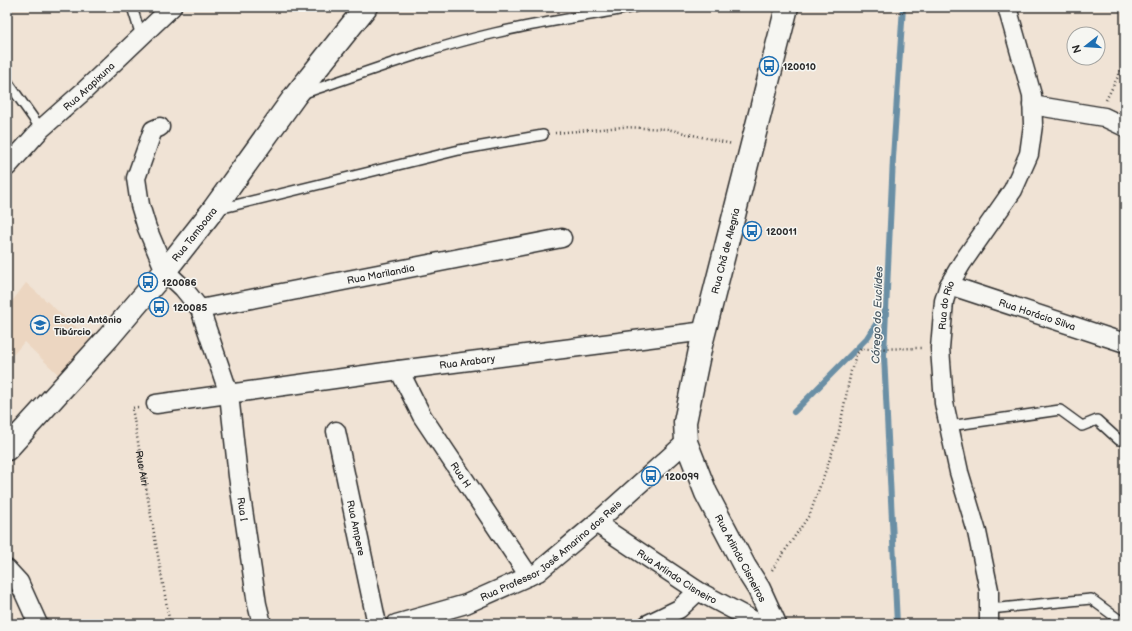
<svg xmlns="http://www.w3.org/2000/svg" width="1132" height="631" font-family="'Balsamiq Sans',sans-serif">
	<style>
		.built { fill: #ecd6c1 }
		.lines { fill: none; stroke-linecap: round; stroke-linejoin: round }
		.stream { stroke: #6b8fa5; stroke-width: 6 }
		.service-casing { stroke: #2b2b2b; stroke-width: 12 }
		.minor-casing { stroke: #2b2b2b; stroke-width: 21 }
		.tertiary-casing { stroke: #2b2b2b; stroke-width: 25 }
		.secondary-casing { stroke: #2b2b2b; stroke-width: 25 }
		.path { stroke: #2b2b2b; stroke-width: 2.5; stroke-dasharray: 1 3; stroke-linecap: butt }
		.service { stroke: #f6f6f2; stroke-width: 9 }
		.minor { stroke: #f6f6f2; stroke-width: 18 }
		.tertiary { stroke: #f6f6f2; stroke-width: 22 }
		.secondary { stroke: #f6f6f2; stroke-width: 22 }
		.labels { text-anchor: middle; stroke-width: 3; stroke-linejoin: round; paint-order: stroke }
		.poi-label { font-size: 10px; font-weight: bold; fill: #2b2b2b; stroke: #f6f6f2; text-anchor: start }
		.street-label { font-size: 10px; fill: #2b2b2b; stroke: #f6f6f2 }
		.water-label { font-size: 11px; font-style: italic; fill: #46555e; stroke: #f6f6f2 }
	</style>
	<rect width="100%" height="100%" fill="#f0e3d5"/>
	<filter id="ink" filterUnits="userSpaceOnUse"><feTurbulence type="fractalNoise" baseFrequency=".025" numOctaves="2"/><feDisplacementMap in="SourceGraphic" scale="8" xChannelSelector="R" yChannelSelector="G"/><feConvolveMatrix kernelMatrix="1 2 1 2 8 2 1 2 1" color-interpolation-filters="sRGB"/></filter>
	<g filter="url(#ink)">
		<!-- built -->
		<path class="built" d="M26,283l66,58 -31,36 -37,-35 -11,13 -6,-6v-41z"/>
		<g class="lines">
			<!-- stream -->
			<g class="stream">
				<path d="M794,412l73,-74 19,-29"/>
				<path d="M897,624l-13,-269 9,-197 10,-151"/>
			</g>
			<defs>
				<g id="service">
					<path d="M132,7l9,29"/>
					<path d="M7,81l34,48"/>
					<path d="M304,93c63,-21 126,-45 191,-60 46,-11 93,-17 140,-26"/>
					<path d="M219,209l240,-59 84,-15"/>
					<path d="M949,426l111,-16 22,16 15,-6 22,20 6,-1"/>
					<path d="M989,609l102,-10 34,25"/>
				</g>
				<g id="minor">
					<path d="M1032,105l72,12 21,10"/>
					<path id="s2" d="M160,127l-7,3 -17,48 4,27 7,23 18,43 18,17 17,21 29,85 9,82 19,128 5,20"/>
					<path id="s3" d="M7,167l34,-38 44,-39 87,-83"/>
					<path id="s4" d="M949,285l176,58"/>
					<path id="s5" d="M200,309l362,-71"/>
					<path id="s6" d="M399,370l23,46 107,160"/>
					<path id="s7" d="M156,404l243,-34 306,-39"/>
					<path id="s8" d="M336,431l41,193"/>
					<path id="s9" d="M596,523l102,68 62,33"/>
					<path d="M7,569l12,13 19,42"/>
					<path id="s10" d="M396,624l70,-20 72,-32 58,-49 90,-81"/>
					<path d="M648,624l31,-15 19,-18"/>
					<path id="s11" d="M989,624v-34l-12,-58 -18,-60 -15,-69 -4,-55 4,-47 5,-16 13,-22 51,-73 16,-36 4,-29 -1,-30 -25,-88"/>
				</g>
				<g id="tertiary">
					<path id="s12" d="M7,449l101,-111 57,-67 48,-61 82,-114 71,-89"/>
				</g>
				<g id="secondary">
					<path id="s13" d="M775,624l-16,-35 -14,-22 -39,-74 -20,-51 -1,-20 16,-77 86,-338"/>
				</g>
			</defs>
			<!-- service casing -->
			<use href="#service" class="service-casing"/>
			<!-- minor casing -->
			<use href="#minor" class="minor-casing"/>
			<!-- tertiary casing -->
			<use href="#tertiary" class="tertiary-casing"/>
			<!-- secondary casing -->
			<use href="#secondary" class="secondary-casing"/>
			<!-- path -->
			<g class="path">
				<path d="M1106,100l19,-37"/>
				<path d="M555,133l68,-6 44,2 65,15"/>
				<path id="s1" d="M138,407l-6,1 38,216"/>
				<path d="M772,570l38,-56 28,-78 13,-65 5,-16 5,-6 61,-1"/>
			</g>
			<!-- service -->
			<use href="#service" class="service"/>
			<!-- minor -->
			<use href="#minor" class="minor"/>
			<!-- tertiary -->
			<use href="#tertiary" class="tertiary"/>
			<!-- secondary -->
			<use href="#secondary" class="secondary"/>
		</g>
	</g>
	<!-- icons -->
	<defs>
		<symbol id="bus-ring" viewBox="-11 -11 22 22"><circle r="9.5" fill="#f6f6f2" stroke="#1f6fb2" stroke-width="1.5"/><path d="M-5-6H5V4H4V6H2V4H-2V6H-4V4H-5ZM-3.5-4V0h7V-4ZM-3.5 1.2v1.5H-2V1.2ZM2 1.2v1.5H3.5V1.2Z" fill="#1f6fb2"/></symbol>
		<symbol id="school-ring" viewBox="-11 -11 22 22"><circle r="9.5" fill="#f6f6f2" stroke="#1f6fb2" stroke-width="1.5"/><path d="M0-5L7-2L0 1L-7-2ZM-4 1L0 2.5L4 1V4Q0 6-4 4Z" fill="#1f6fb2"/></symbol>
	</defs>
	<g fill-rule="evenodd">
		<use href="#bus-ring" x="758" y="55" width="22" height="22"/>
		<use href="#bus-ring" x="741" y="220" width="22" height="22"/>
		<use href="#bus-ring" x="137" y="271" width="22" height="22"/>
		<use href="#bus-ring" x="148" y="296" width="22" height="22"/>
		<use href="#school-ring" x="29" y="314" width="22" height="22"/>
		<use href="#bus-ring" x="640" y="465" width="22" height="22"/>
	</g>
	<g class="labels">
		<!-- poi labels -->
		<g class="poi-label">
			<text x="783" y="70">120010</text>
			<text x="766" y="235">120011</text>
			<text x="162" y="286">120086</text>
			<text x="173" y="311">120085</text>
			<text x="54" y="323">Escola Antônio<tspan x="54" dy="12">Tibúrcio</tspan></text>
			<text x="665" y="480">120099</text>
		</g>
		<!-- street labels -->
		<g class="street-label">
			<text dy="4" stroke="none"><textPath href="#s3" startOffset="115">Rua Arapixuna</textPath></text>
			<text dy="4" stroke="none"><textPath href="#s12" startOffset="285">Rua Tamboara</textPath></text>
			<text dy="4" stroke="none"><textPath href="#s13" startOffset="399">Rua Chã de Alegria</textPath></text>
			<text dy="4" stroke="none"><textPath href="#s5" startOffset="184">Rua Marilandia</textPath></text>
			<text dy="4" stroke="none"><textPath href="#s11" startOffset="325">Rua do Rio</textPath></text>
			<text dy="4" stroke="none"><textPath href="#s4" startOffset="93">Rua Horácio Silva</textPath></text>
			<text dy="4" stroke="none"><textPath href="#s7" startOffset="314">Rua Arabary</textPath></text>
			<text dy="4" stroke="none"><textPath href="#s1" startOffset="67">Rua Airi</textPath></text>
			<text dy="4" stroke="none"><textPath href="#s6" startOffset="122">Rua H</textPath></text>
			<text dy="4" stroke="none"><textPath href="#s2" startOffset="414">Rua I</textPath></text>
			<text dy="4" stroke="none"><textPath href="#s8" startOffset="99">Rua Ampere</textPath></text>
			<text dy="4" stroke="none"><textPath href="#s10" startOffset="174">Rua Professor José Amarino dos Reis</textPath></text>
			<text transform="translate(741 558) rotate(62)" y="4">Rua Arlindo Cisneiros</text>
			<text dy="4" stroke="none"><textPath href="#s9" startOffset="97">Rua Arlindo Cisneiro</textPath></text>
		</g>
		<!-- water labels -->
		<g class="water-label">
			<text transform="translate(877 315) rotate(-88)" y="4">Córego do Euclides</text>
		</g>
	</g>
	<!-- margin -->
	<rect width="1132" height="631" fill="none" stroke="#f6f6f2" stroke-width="24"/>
	<rect x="12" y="12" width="1108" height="607" fill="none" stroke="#2b2b2b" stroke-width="1.5" filter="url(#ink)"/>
	<!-- north arrow -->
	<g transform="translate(1086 46) rotate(253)"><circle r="19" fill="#f6f6f2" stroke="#a5a5a2"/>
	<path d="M0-3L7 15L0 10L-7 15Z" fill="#1f6fb2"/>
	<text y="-6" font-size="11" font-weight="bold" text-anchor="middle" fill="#2b2b2b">N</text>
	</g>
</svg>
